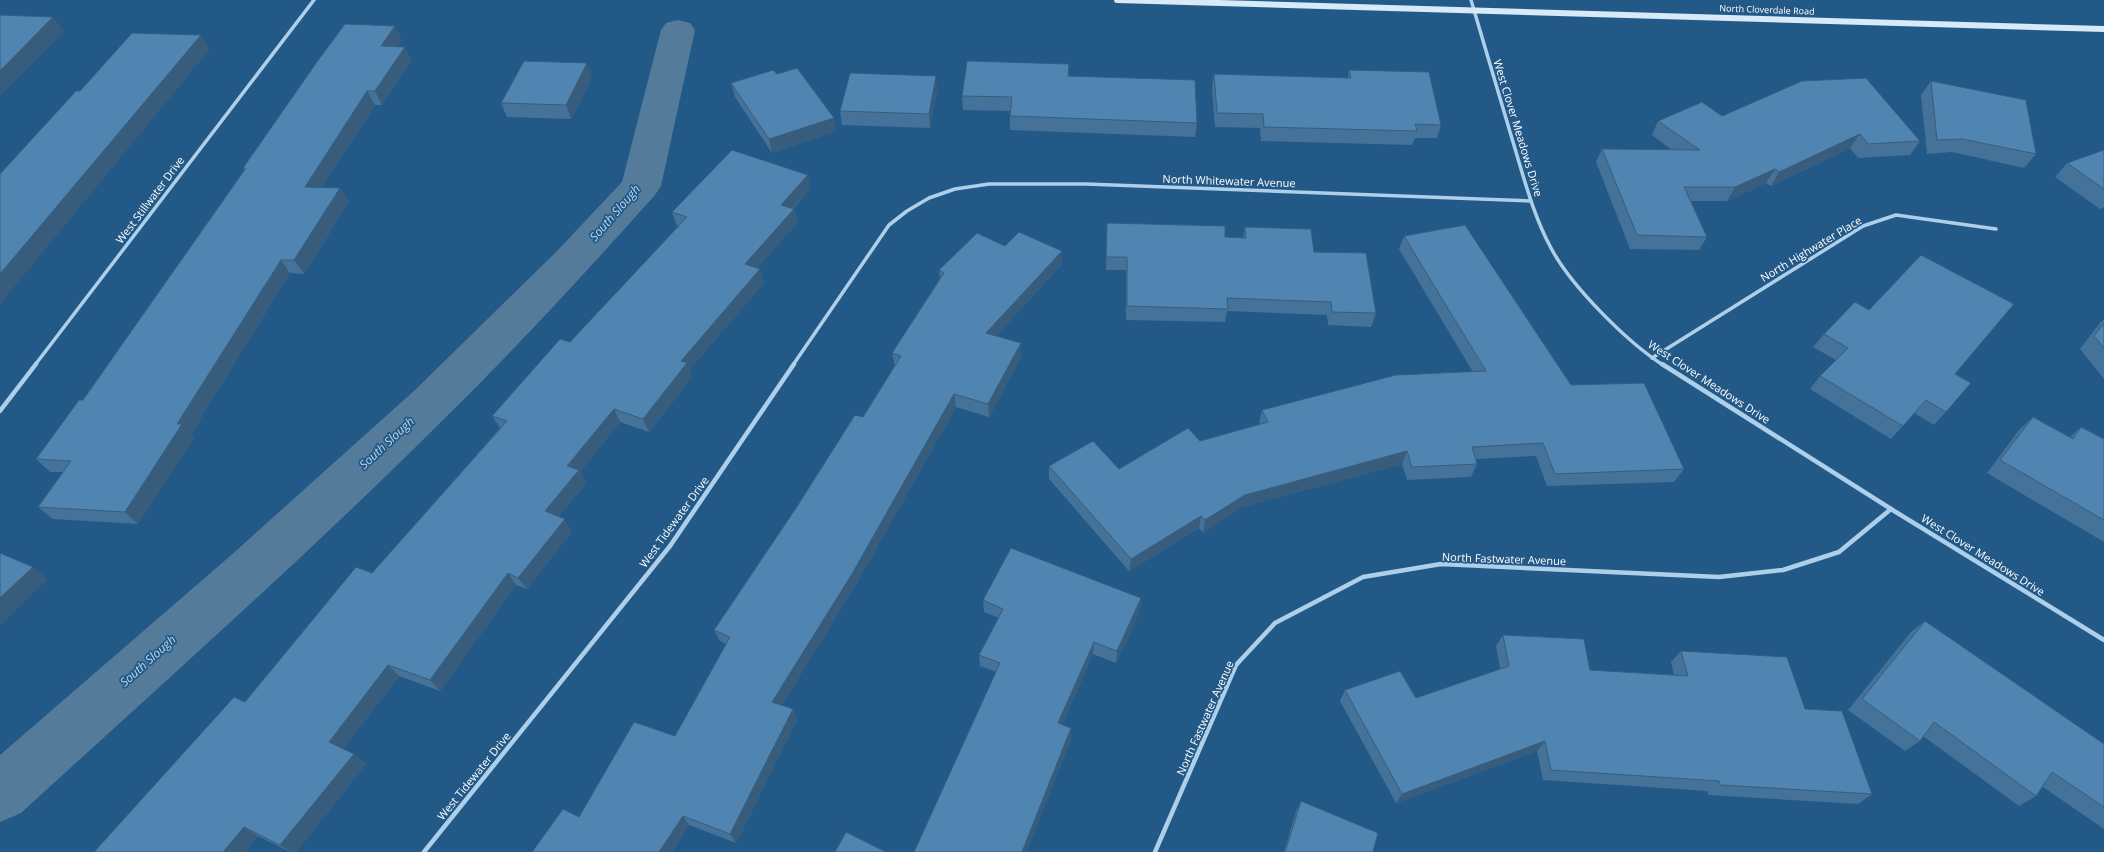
<svg xmlns="http://www.w3.org/2000/svg" width="2104" height="852" font-family="'Open Sans',sans-serif">
	<style>
		.lines { fill: none; stroke-linecap: round; stroke-linejoin: round }
		.canal { fill: #557b9b; fill-rule: evenodd }
		.minor-far1 { stroke: #adcfe9; stroke-width: 3.5 }
		.minor { stroke: #adcfe9; stroke-width: 4.5 }
		.secondary { stroke: #d8e9f8; stroke-width: 6 }
		.wall { fill: #457298 }
		.shaded-wall { fill: #385d7c }
		.building { fill: #5085b1; stroke: #385d7c }
		.labels { text-anchor: middle; stroke-width: 3.5; stroke-linejoin: round; paint-order: stroke }
		.far-street-label { font-size: 9px; fill: #fff; stroke: #235987 }
		.street-label { font-size: 11px; fill: #fff; stroke: #235987 }
		.water-label { font-size: 12px; font-style: italic; fill: #b9d8f1; stroke: #235987 }
	</style>
	<rect width="100%" height="100%" fill="#235987"/>
	<g class="lines">
		<!-- canal -->
		<path class="canal" d="M678,20l12,3 5,7 -34,156 -6,9c-67,75 -136,150 -208,221 -137,137 -283,266 -426,397l-21,9v-67l229,-198 186,-167 141,-138 66,-70 39,-152 5,-7z"/>
		<!-- minor-far1 -->
		<g class="minor-far1">
			<path d="M1471,0c14,47 28,95 42,142 11,36 20,73 38,106 20,38 76,94 112,117"/>
			<path d="M1652,358l211,-132 33,-11 100,14"/>
			<path d="M35,365l279,-365"/>
			<path d="M793,365l96,-140 18,-14 22,-13 26,-9 34,-5h97l445,17"/>
		</g>
		<!-- minor -->
		<g class="minor">
			<path d="M1662,364l229,145 213,131"/>
			<path d="M0,411l36,-47"/>
			<path d="M424,852l246,-306 124,-182"/>
			<path d="M1155,852l81,-187 39,-42 88,-46 78,-13 278,13 64,-7 56,-18 52,-43"/>
		</g>
		<!-- secondary -->
		<path class="secondary" d="M1117,0l987,29"/>
	</g>
	<!-- wall -->
	<g class="wall">
		<path d="M402,40l-5,6 15,14 -30,45h-7l-53,82 18,1 9,13 -45,73 -14,-1 -99,161 3,3 -56,87 -85,-5 -15,-12 25,-35h-13l-14,-13 47,-59 161,-230 -1,-2z"/>
		<path d="M1069,64v12l128,47 -2,14 -185,-7v-19l-47,-1 -1,-14z"/>
		<path d="M1349,70l92,55 -4,13h-22l-3,7 -151,-4 -1,-13 -45,-1 -3,-39 2,-14 134,4z"/>
		<path d="M592,77l-21,42 -64,-2 -6,-14z"/>
		<path d="M1931,81l105,73 -12,14 -72,-16 -25,2 -6,-59z"/>
		<path d="M731,83l105,48 -64,22 -37,-56z"/>
		<path d="M937,89l-7,39 -88,-3 -2,-14z"/>
		<path d="M1722,116l198,25 -10,14 -52,3 -8,-10 -79,38 -5,-3 -39,18h-36l16,36 -8,13 -69,-1 -34,-87 6,-13 70,1 -20,-15 6,-14z"/>
		<path d="M2104,150v57l-4,2 -45,-32 12,-14z"/>
		<path d="M810,188l-17,21h1l3,14 -40,45 3,1 4,14 -75,87 3,7 -43,55 -29,-10 -40,50 6,11 -27,33 13,15 -45,58 -11,-4 -76,106 -41,-15 -56,73 11,5 12,10 -70,88h-6l-32,-16 -13,16v-150l127,-129 128,-145 -8,-12 78,-74 109,-115 -2,-1 -5,-14z"/>
		<path d="M1107,223l118,14 18,1 2,-11 69,25 62,61 -5,14 -43,-2 -1,-10 -100,-4 -2,11 -99,-2v-50h-20z"/>
		<path d="M1404,236l167,149 113,84 -10,13 -127,4 -11,-30 -60,3 1,5 -6,13 -64,3 -5,-16 -160,43 -39,26 -4,-5 -70,43 -80,-92v-13l70,3 141,-45 -1,-1 3,-13 211,-38 -74,-123z"/>
		<path d="M1005,246l57,18 -66,72 25,7v14l-32,60 -33,-10 -101,179 -74,120 12,3 4,11 -61,123 -47,-18 -17,27h-140l47,-35 96,-81 51,-92 -6,-3 -6,-11 149,-213 32,-50 -3,-14 48,-75 -1,-8z"/>
		<path d="M2104,319v60l-24,-30 19,-25z"/>
		<path d="M1824,334l131,40 -9,38 -12,13 -20,-12 -23,26 -81,-50 10,-13 16,-16 -23,-13z"/>
		<path d="M2033,417l37,20 11,-10 23,12v103l-117,-69 32,-43z"/>
		<path d="M1141,598l-1,12 -24,53 -23,-9 -31,71 9,3v11l-45,113h-112l82,-180 -16,-6 -1,-11 20,-37 -15,-6 -1,-12z"/>
		<path d="M1925,621l179,123v85l-61,-42 -7,9 -17,10 -96,-70 -3,5 -15,10 -57,-41 63,-78z"/>
		<path d="M1503,635l87,35 84,5 -3,-13 10,-11 124,58 67,85 -14,10 -150,-9 -1,-4 -164,-11 -6,-29 -141,52 -56,-102 5,-11 71,8 84,-29 -4,-23z"/>
		<path d="M1301,801l72,51h-89l12,-41z"/>
	</g>
	<!-- shaded-wall -->
	<g class="shaded-wall">
		<path d="M53,17l11,14 -64,65v-25z"/>
		<path d="M395,26l7,14 -14,19 -7,-13z"/>
		<path d="M201,35l9,14 -210,255v-30z"/>
		<path d="M405,47l7,13 -30,45 -7,-14z"/>
		<path d="M587,63l5,14 -21,42 -5,-14z"/>
		<path d="M936,76l1,13 -7,39 -1,-14z"/>
		<path d="M367,91l8,14 -61,95 -9,-13z"/>
		<path d="M834,118l2,13 -64,22 -3,-14z"/>
		<path d="M1860,134l-10,14 -79,38 8,-14z"/>
		<path d="M1775,169l-9,14 -39,18 8,-14z"/>
		<path d="M808,175l2,13 -26,30 -3,-13z"/>
		<path d="M340,188l9,13 -45,73 -10,-14z"/>
		<path d="M794,209l3,14 -48,55 -4,-14z"/>
		<path d="M1062,251v13l-75,82 -1,-13z"/>
		<path d="M281,260l9,13 -99,161 3,3 -56,87 -13,-12 52,-88z"/>
		<path d="M760,269l4,14 -75,87 3,7 -43,55 -6,-13 38,-58z"/>
		<path d="M1021,343v14l-32,60 -1,-13z"/>
		<path d="M954,394l2,13 -101,179 -78,127 -5,-11z"/>
		<path d="M614,409l6,13 -40,50 6,11 -33,40 -8,-12 22,-45z"/>
		<path d="M1407,451l-5,13 -160,43 -39,26 2,-13 40,-25z"/>
		<path d="M1201,516l-2,12 -70,43 2,-12z"/>
		<path d="M565,519l7,12 -45,58 -9,-11z"/>
		<path d="M33,567l15,12 -48,46v-27z"/>
		<path d="M508,573l8,12 -76,106 -10,-11z"/>
		<path d="M1141,598l-1,12 -24,53 1,-12z"/>
		<path d="M1094,642l-1,12 -35,80v-11z"/>
		<path d="M388,665l11,11 -58,76 -12,-10z"/>
		<path d="M793,709l4,11 -61,123 -6,-9z"/>
		<path d="M1071,728v11l-45,113h-4z"/>
		<path d="M1545,741l-8,10 -141,52 6,-9z"/>
		<path d="M354,754l12,10 -70,88h-5l-11,-7z"/>
		<path d="M683,816l6,9 -17,27h-13z"/>
		<path d="M244,827l14,9 -13,16h-22z"/>
	</g>
	<!-- building -->
	<g class="building">
		<path d="M0,15l53,2 -53,54z"/>
		<path d="M345,24l50,2 -14,20 24,1 -30,44h-8l-62,96 35,1 -46,72h-13l-104,164h5l-57,88 -87,-5 33,-46 -35,-2 43,-59h4l163,-232h-3l76,-109z"/>
		<path d="M132,33l69,2 -201,239v-100l76,-83h4z"/>
		<path d="M524,61l63,2 -21,42 -65,-2z"/>
		<path d="M967,61l102,3 -1,12 127,4 2,43 -187,-7 2,-19 -50,-1z"/>
		<path d="M797,68l37,50 -65,21 -38,-56 42,-13 4,4z"/>
		<path d="M1349,70l80,2 12,53 -26,-1 2,7 -153,-4 -1,-13 -46,-1 -3,-39 137,4z"/>
		<path d="M850,73l86,3 -7,38 -89,-3z"/>
		<path d="M1866,78l54,63 -52,3 -8,-10 -81,38 -4,-3 -40,18h-51l23,50 -70,-2 -35,-86 98,1 -42,-29 44,-19 20,14 80,-35z"/>
		<path d="M1931,81l95,19 10,54 -74,-15 -25,1z"/>
		<path d="M732,150l76,25 -27,30 13,4 -49,55 15,5 -79,92 6,2 -44,56 -29,-10 -47,57 12,4 -34,41 20,8 -47,59 -10,-5 -78,107 -42,-15 -59,77 25,12 -74,91 -36,-18 -21,25h-129l140,-155 11,5 111,-135 16,6 135,-152 -15,-5 68,-77 10,3 117,-125 -15,-5z"/>
		<path d="M2104,150v39l-37,-26z"/>
		<path d="M1107,223l118,3v11l21,1 -1,-11 66,2 3,23 52,1 10,60 -44,-1 -1,-10 -104,-4 1,11 -101,-3v-49h-21z"/>
		<path d="M1465,225l106,160 73,-2 40,86 -129,5 -12,-31 -71,4 5,17 -65,3 -5,-16 -162,44 -40,25 -4,-4 -70,43 -82,-93 44,-25 26,28 69,-41 12,13 68,-19 -6,-12 134,-35 90,-4 -82,-135z"/>
		<path d="M1019,232l43,19 -76,82 35,10 -33,61 -34,-10 -102,180 -80,128 21,7 -63,125 -47,-18 -24,36h-127l31,-43 16,8 55,-95 41,14 55,-99 -16,-7 82,-122 59,-93 8,2 38,-61 -9,-3 52,-80 -5,-3 38,-37 28,13z"/>
		<path d="M1921,255l93,49 -59,70 16,9 -25,29 -20,-12 -23,26 -83,-50 28,-28 -24,-14 31,-32 14,8z"/>
		<path d="M2104,323v25l-10,-12z"/>
		<path d="M2033,417l40,22 8,-12 23,12v81l-104,-60z"/>
		<path d="M1011,548l130,50 -24,53 -23,-9 -36,81 13,5 -49,124h-108l86,-189 -21,-8 24,-46 -20,-9z"/>
		<path d="M0,553l33,14 -33,31z"/>
		<path d="M1925,621l179,123v63l-52,-35 -16,24 -102,-74 -14,19 -58,-42z"/>
		<path d="M1503,635l81,4 6,31 98,6 -7,-25 106,6 18,52 37,2 30,83 -152,-9 -1,-4 -168,-11 -6,-29 -143,53 -57,-104 55,-19 16,27 93,-32z"/>
		<path d="M1301,801l77,32 -5,19h-88z"/>
		<path d="M846,832l40,20h-51z"/>
	</g>
	<g class="labels">
		<!-- far-street labels -->
		<g class="far-street-label">
			<text transform="translate(1767 10) rotate(2)" y="3">North Cloverdale Road</text>
		</g>
		<!-- street labels -->
		<g class="street-label">
			<text transform="translate(1518 128) rotate(73)" y="4">West Clover Meadows Drive</text>
			<text transform="translate(1229 181) rotate(2)" y="4">North Whitewater Avenue</text>
			<text transform="translate(150 200) rotate(-53)" y="4">West Stillwater Drive</text>
			<text transform="translate(1811 249) rotate(-31)" y="4">North Highwater Place</text>
			<text transform="translate(1709 382) rotate(33)" y="4">West Clover Meadows Drive</text>
			<text transform="translate(674 522) rotate(-54)" y="4">West Tidewater Drive</text>
			<text transform="translate(1983 555) rotate(32)" y="4">West Clover Meadows Drive</text>
			<text transform="translate(1504 559) rotate(2)" y="4">North Fastwater Avenue</text>
			<text transform="translate(1205 718) rotate(-66)" y="4">North Fastwater Avenue</text>
			<text transform="translate(474 776) rotate(-51)" y="4">West Tidewater Drive</text>
		</g>
		<!-- water labels -->
		<g class="water-label">
			<text transform="translate(615 213) rotate(-49)" y="4">South Slough</text>
			<text transform="translate(387 443) rotate(-43)" y="4">South Slough</text>
			<text transform="translate(148 661) rotate(-42)" y="4">South Slough</text>
		</g>
	</g>
</svg>
